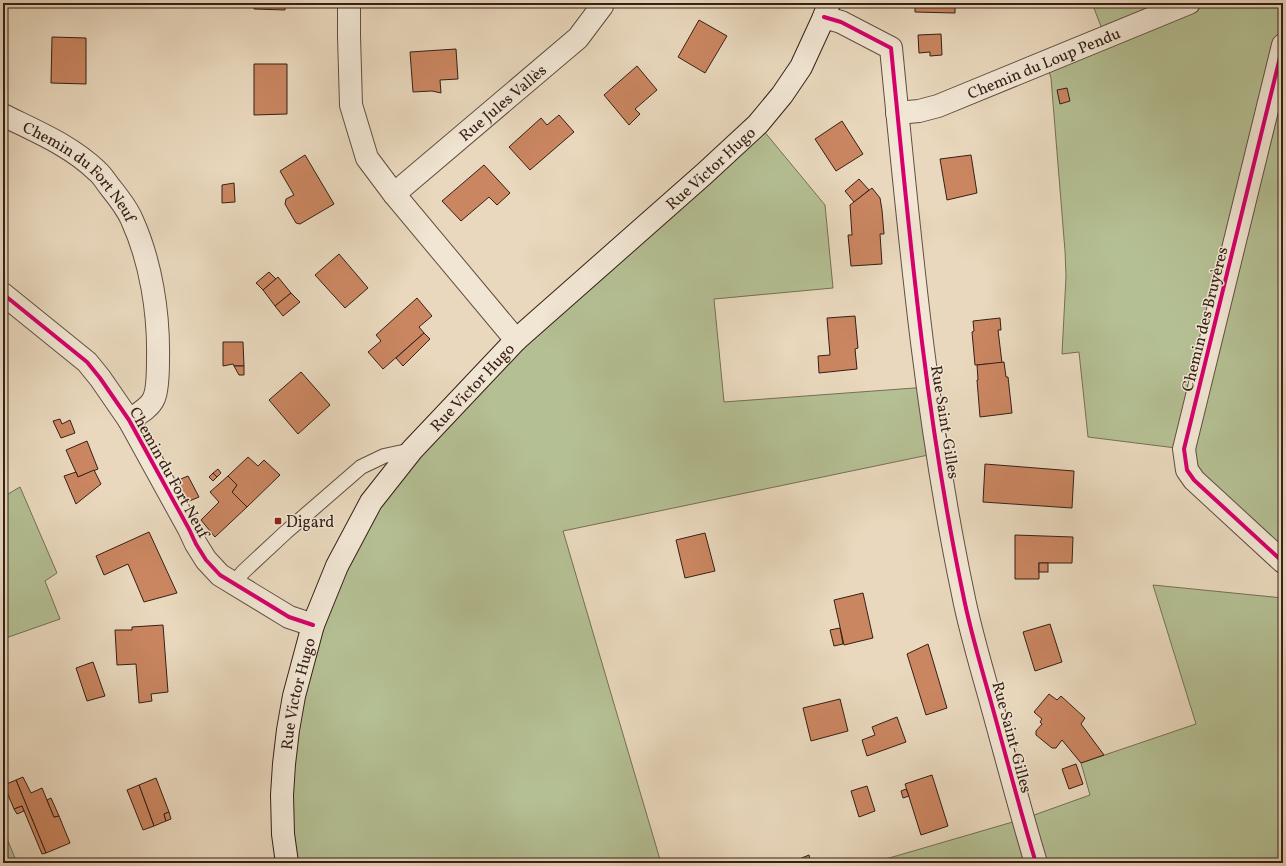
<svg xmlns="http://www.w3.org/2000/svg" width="1286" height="866" font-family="Vollkorn,serif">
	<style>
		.green { fill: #b4bf93; stroke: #747054 }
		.building { fill: #ca8661; stroke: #352016 }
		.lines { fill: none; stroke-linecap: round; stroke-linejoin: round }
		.lane-casing { stroke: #624e40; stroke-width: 16 }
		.street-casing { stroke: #624e40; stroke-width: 24 }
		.secondary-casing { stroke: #352016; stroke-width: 24 }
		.path { stroke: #352016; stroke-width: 2.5; stroke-dasharray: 1 2; stroke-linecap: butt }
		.lane { stroke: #f1e6d4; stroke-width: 14 }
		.street { stroke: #f1e6d4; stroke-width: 22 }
		.secondary { stroke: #f1e6d4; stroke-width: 22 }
		.cycleway-casing { stroke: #f1e6d4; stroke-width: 6 }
		.cycleway { stroke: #d6006c; stroke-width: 4 }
		.poi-dot { fill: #8f2418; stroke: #f1e6d4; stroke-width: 1.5 }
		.labels { text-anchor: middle; stroke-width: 3; stroke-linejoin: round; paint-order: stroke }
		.street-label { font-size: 16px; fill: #352016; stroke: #f1e6d4 }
		.poi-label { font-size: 16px; fill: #352016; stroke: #f1e6d4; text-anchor: start }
	</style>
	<rect width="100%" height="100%" fill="#e9d8bd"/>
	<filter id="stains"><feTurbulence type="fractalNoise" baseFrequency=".005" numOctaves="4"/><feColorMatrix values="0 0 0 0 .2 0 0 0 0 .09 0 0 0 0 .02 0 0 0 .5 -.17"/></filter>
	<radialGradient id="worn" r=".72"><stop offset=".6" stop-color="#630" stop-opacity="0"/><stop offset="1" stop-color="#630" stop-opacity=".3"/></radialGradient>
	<!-- green -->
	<g class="green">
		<path d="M1092,3h191v558l-89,-81 -10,-31 -96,-12 -9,-85 -17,2 4,-78 -1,-25 -14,-173 -5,-16 59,-25z"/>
		<path d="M758,124l67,81 8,83 -119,11 10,103 204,-15 10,66 -375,78 98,332h-374l-4,-29 30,-209 99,-175z"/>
		<path d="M20,487l37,86 -12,8 15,38 -57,20v-142z"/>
		<path d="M1153,585l130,13v265h-411l151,-44 67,-24 -9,-32 115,-39z"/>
		<path d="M3,829l14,34h-14z"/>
	</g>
	<!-- building -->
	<g class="building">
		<path d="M254,3h31v7l-31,-1z"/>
		<path d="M915,3h40v10l-40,-1z"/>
		<path d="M699,20l28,16 -22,37 -27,-16z"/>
		<path d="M941,34l1,21 -12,1v-4l-11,1 -1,-18z"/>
		<path d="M52,37l34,1v46l-35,-1z"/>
		<path d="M456,49l2,30 -18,1 1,13 -9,-2 -19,1 -3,-40z"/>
		<path d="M254,64h33v50l-33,1z"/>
		<path d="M637,66l20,24 -22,19 5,5 -11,11 -25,-30z"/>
		<path d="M1067,88l3,13 -10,3 -3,-14z"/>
		<path d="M559,115l15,17 -44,38 -21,-23 32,-29 6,7z"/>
		<path d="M842,121l21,33 -27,17 -21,-32z"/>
		<path d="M305,155l29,49 -34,20 -4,-1 -11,-19 1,-5 8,-4 -14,-24z"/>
		<path d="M971,155l6,38 -30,7 -7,-41z"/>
		<path d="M484,165l26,28 -13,12 -8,-8 -28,24 -19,-20z"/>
		<path d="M859,179l10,11 -15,12 -9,-11z"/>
		<path d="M234,183l1,19 -13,1v-18z"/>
		<path d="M872,188l8,10 2,12 2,24h-4l2,30 -31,2 -3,-31h4l-2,-30z"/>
		<path d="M339,254l29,34 -23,20 -30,-33z"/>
		<path d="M269,272l7,7 -13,11 -7,-7z"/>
		<path d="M278,277l13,16 -16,13 -12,-16z"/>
		<path d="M291,293l9,9 -17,14 -8,-10z"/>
		<path d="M417,298l15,18 -13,11 5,6 -41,36 -15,-17 13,-11 -5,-6z"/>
		<path d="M855,316l3,32 -3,1 2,20 -38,4 -1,-17 12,-1 -3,-37z"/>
		<path d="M1000,318l1,12h-3l4,33 -27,2 -3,-33 2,-1 -1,-10z"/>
		<path d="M424,333l6,6 -27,27 -7,-8z"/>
		<path d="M223,342h20l1,24h-10l-1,-2 -10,2z"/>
		<path d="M1004,362l2,15h2l4,36 -32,4 -3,-37h1l-1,-15z"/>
		<path d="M234,366h10v9h-5z"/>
		<path d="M301,372l29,33 -32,29 -29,-34z"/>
		<path d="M60,419l2,5 8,-4 5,13 -14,5 -8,-17z"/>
		<path d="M87,441l11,28 -20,8 -12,-27z"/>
		<path d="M248,457l10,9 6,-6 16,15 -33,32 -15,-15 5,-7 -9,-9z"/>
		<path d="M985,464l89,7 -2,37 -89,-6z"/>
		<path d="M218,469l3,4 -4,4 -4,-4z"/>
		<path d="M94,470l7,14 -25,20 -12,-28 12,-4 2,5z"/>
		<path d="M213,473l4,4 -4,4 -4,-4z"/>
		<path d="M188,476l11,21 -12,5 -11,-21z"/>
		<path d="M228,476l9,9 -5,7 15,15 -32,30 -14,-17 18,-18 -9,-10z"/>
		<path d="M149,532l28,61 -33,9 -16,-38 -24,11 -8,-19z"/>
		<path d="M705,533l10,38 -30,7 -9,-38z"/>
		<path d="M1015,535l58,2 -1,26h-33v16h-24z"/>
		<rect x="1039" y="563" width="9" height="9"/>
		<path d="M863,593l10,45 -29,7 -10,-45z"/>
		<path d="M1050,624l12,38 -27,9 -12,-39z"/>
		<path d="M163,625l5,67 -17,2 1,7 -13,2 -3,-39 -19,1 -2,-35h17v-3z"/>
		<path d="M840,628l3,16 -9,2 -4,-16z"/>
		<path d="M928,644l19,64 -21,7 -19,-61z"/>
		<path d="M93,662l12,34 -18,5 -11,-33z"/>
		<path d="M1049,694l8,6 4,-4 24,22 -4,6 23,31 -23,8 -19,-23 -6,8h-4l-16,-13v-4l6,-7 -2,-2 2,-3 -8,-7z"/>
		<path d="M840,699l8,32 -37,10 -8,-33z"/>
		<path d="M897,717l9,25 -39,14 -5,-16 13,-5 -3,-8z"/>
		<path d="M1076,764l7,20 -14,5 -7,-20z"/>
		<path d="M932,775l16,51 -27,9 -16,-51z"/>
		<path d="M23,777l8,16 11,-5 12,29 5,-1 11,27 -24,10 -30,-73z"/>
		<path d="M156,778l13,34 -5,2 2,7 -12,5 -15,-41z"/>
		<path d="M16,780l30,73 -4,1 -20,-48 -8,3 -10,-24z"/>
		<path d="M139,785l15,41 -11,4 -16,-40z"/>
		<path d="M867,786l8,25 -16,6 -8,-26z"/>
		<path d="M906,789l3,7 -6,2 -2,-7z"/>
		<path d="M51,798l8,18 -5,1 -7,-17z"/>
		<path d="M22,806l2,5 -7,3 -3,-5z"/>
		<path d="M169,812l2,7 -5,2 -2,-7z"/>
		<path d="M809,855l2,8h-14v-3z"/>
	</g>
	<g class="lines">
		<defs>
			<path id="lane" d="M234,583l9,-11 43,-40 75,-65 23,-11 28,-6"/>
			<g id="street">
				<path d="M349,3v33l2,69 16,53 27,36 122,146"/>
				<path d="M824,17l17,5 50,26c18,182 34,366 72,546 7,36 18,72 28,108 15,54 29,108 45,161"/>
				<path d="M1283,45l-99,404 3,21 7,10 89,82"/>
				<path id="s1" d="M897,113l22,-2 19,-5 251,-103"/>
				<path id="s2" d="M3,115c32,16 67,30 94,56 5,4 9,11 13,16 8,10 17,21 22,33 19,42 27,93 26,139 0,11 0,30 -4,39 -4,10 -16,16 -25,22"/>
				<path id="s3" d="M394,194l184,-156 24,-32 1,-3"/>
				<path d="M3,294l84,68 13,16 29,42 60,109 7,15 10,16 14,15 69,42 24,8"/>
			</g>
			<g id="secondary">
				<path id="s4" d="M287,863l-4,-29 -1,-39 2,-31 4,-34 6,-34 19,-71 24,-59 34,-64 41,-52 104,-110 188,-166 54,-50 24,-29 19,-28 23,-50 5,-14"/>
			</g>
		</defs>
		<!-- lane casing -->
		<use href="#lane" class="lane-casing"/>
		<!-- street casing -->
		<use href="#street" class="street-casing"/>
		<!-- secondary casing -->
		<use href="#secondary" class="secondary-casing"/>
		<!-- path -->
		<path class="path" d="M626,4l10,-1"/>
		<!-- lane -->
		<use href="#lane" class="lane"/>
		<!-- street -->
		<use href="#street" class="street"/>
		<!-- secondary -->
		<use href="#secondary" class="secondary"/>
		<defs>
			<g id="cycleway">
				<path d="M824,17l17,5 50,26c18,182 34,366 72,546 7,36 18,72 28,108 15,54 29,108 45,161"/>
				<path d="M1283,45l-99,404 3,21 7,10 89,82"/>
				<path d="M3,294l84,68 13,16 29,42 60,109 7,15 10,16 14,15 69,42 24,8"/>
			</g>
		</defs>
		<!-- cycleway casing -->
		<use href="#cycleway" class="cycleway-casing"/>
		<!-- cycleway -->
		<use href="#cycleway" class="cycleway"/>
	</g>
	<!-- markers -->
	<rect class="poi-dot" x="274" y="517" width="8" height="8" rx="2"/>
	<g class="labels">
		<!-- street labels -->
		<g class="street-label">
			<text dy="6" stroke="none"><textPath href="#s1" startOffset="156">Chemin du Loup Pendu</textPath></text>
			<text dy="6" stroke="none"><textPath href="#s3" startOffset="142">Rue Jules Vallès</textPath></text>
			<text dy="6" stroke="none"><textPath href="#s4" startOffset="855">Rue Victor Hugo</textPath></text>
			<text dy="6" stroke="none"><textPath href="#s2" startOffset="97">Chemin du Fort Neuf</textPath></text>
			<text transform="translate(1204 319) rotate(-76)" y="6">Chemin des Bruyères</text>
			<text dy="6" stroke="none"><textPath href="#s4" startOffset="531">Rue Victor Hugo</textPath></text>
			<text transform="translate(946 422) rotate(81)" y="6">Rue Saint-Gilles</text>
			<text transform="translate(170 472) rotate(61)" y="6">Chemin du Fort Neuf</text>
			<text dy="6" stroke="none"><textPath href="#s4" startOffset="171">Rue Victor Hugo</textPath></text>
			<text transform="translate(1013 737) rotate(75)" y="6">Rue Saint-Gilles</text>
		</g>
		<!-- poi labels -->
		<g class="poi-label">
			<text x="286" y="527">Digard</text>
		</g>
	</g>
	<!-- margin -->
	<rect width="1286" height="866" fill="none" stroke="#e9d8bd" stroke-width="16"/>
	<rect x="4" y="4" width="1278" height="858" fill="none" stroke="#352016" stroke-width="2"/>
	<rect x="8" y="8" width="1270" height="850" fill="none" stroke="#352016"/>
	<rect width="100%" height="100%" filter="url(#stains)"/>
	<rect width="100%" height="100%" fill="url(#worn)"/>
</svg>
